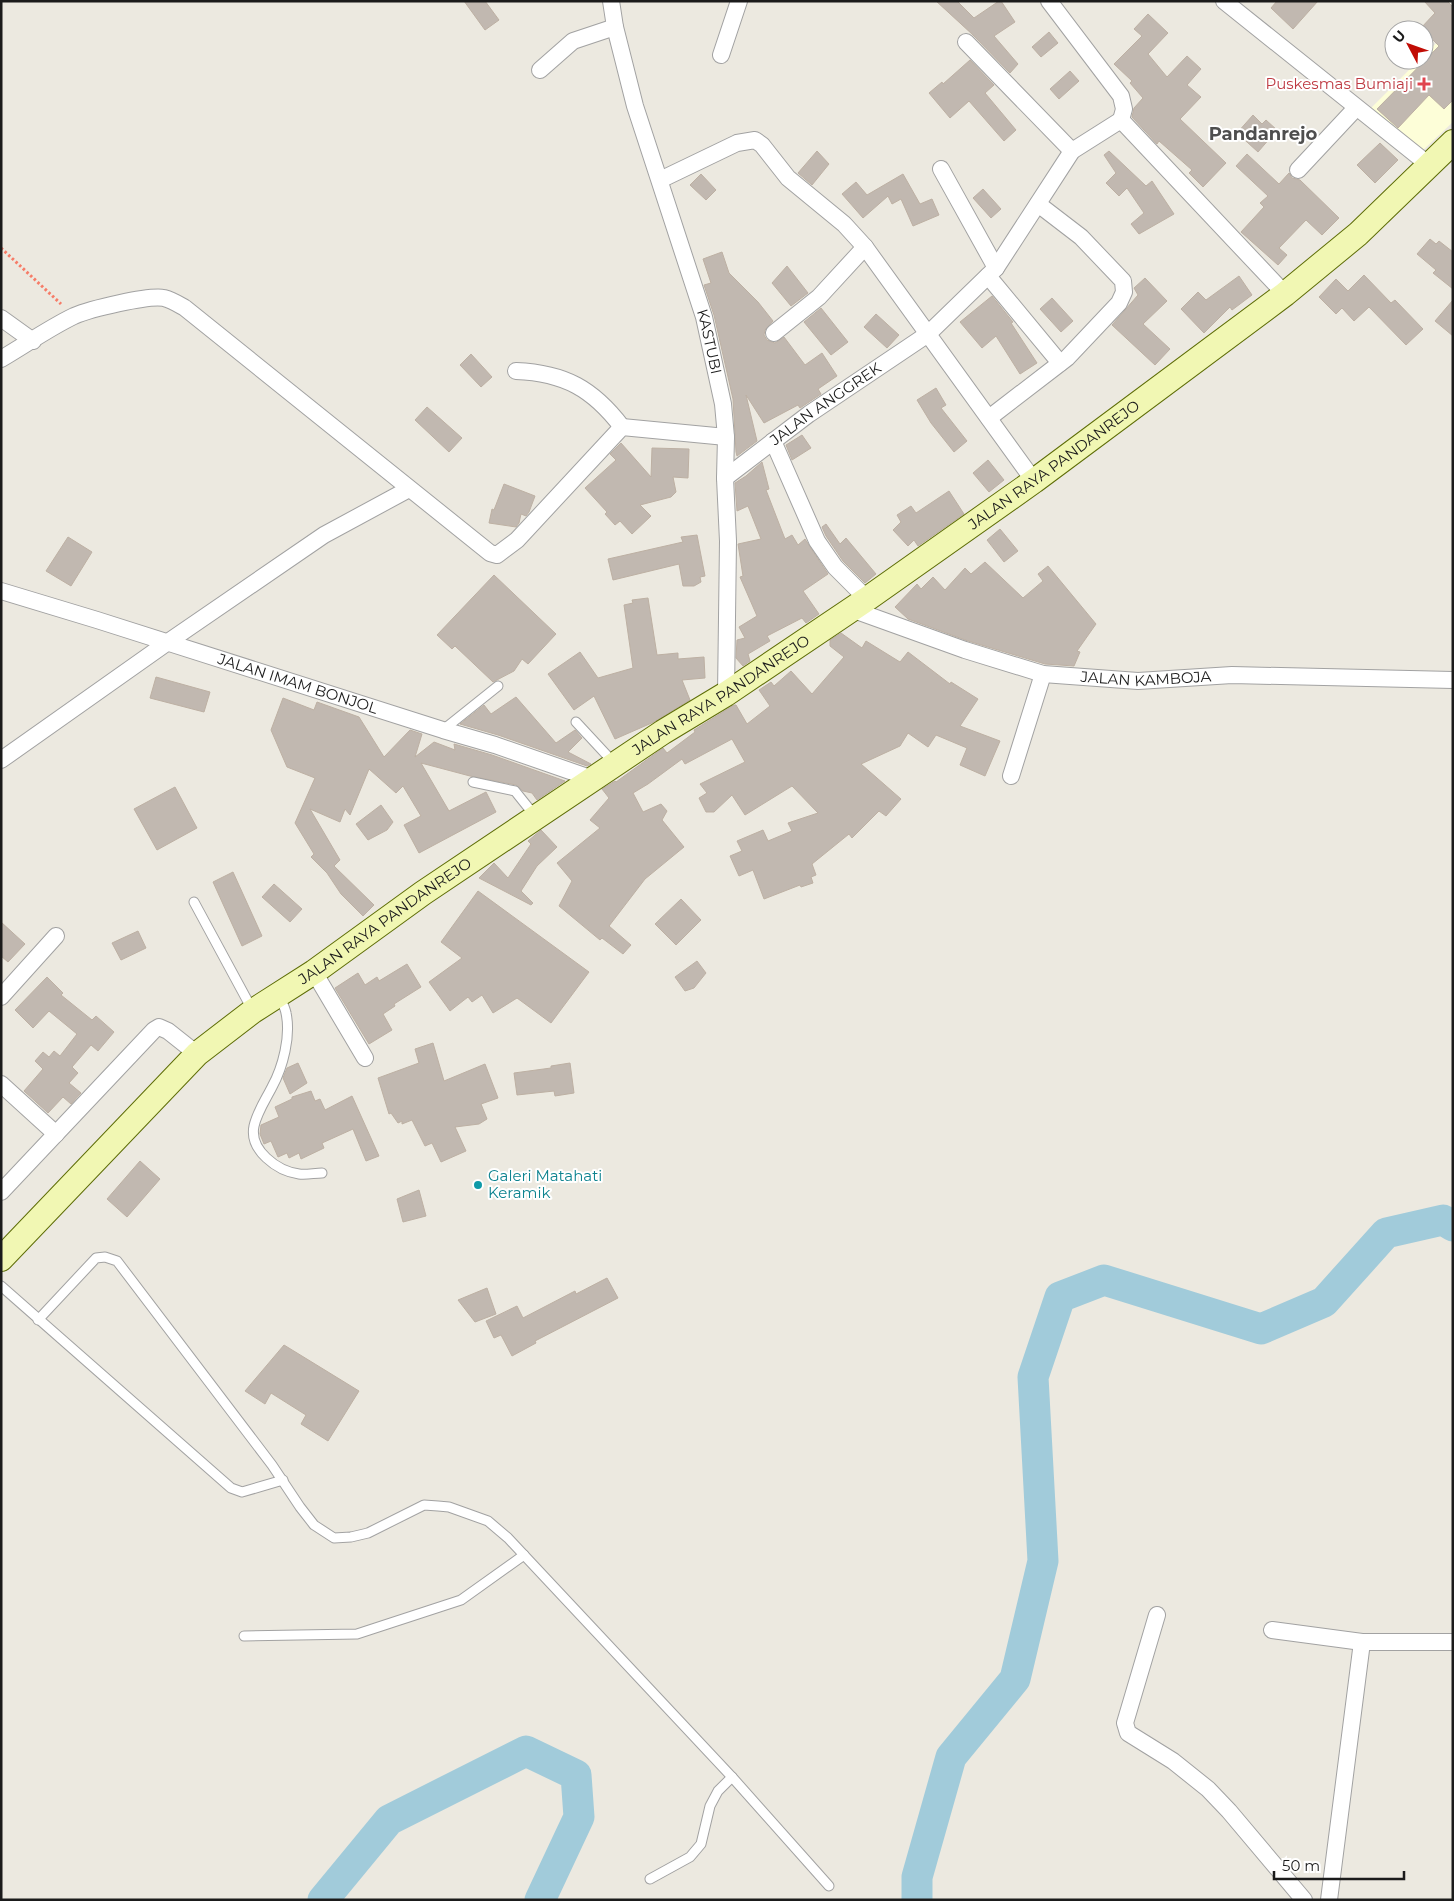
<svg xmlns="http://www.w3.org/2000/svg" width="1454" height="1901" font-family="Montserrat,sans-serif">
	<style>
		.education { fill: #fdfed8 }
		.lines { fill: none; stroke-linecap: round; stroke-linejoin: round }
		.river { stroke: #a1cbda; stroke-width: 31 }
		.building { fill: #c1b8b0; stroke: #bdb0a3 }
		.service-casing { stroke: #a2a2a2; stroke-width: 11 }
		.minor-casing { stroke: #a2a2a2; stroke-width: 18 }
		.secondary-casing { stroke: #5e6d07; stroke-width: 26 }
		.path { stroke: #f67c68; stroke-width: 3; stroke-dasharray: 2.5 2.5; stroke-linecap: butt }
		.service { stroke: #fff; stroke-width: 9 }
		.minor { stroke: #fff; stroke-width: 16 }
		.secondary { stroke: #f1f7b3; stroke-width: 24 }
		.health-dot { fill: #e0444e; stroke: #fff; stroke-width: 2 }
		.culture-dot { fill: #0f9aa8; stroke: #fff; stroke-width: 2 }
		.labels { text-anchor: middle; stroke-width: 4; stroke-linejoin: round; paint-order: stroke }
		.health-label { font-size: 15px; fill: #be3a42; stroke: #fff; text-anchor: end }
		.street-label { font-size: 15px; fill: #1b1b1b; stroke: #fff }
		.culture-label { font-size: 15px; fill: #0d838f; stroke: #fff; text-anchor: start }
		.quarter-label { font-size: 18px; font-weight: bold; fill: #4e4e4e; stroke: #fff }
	</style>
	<rect width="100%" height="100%" fill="#ece9e0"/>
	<!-- education -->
	<path class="education" d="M1453,27v95l-31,29 -51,-43 48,-48h5v-5z"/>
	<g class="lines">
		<!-- river -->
		<g class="river">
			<path d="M323,1900l66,-80 137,-69 50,24 3,42 -39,83"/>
			<path d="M917,1900v-23l34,-120 64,-78 28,-118 -10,-184 27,-80 44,-17 157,49 63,-27 62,-69 57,-13 10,6"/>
		</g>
	</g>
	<!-- building -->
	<g class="building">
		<path d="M464,1h21l14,19 -14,10z"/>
		<path d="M936,1h21l17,17 25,-17h2l14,21 -21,14 24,28 -8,9 -37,-38z"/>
		<path d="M1277,1h41l-25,28 -22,-21z"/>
		<path d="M1424,1h23l6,6v93l-9,9 -15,-14 -31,33 -21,-19 62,-63 -18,-18 14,-15z"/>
		<path d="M1148,14l20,19 -20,21 19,23 20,-21 14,13 -14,16 14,12 -21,22 46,44 -23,24 -14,-14 3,-3 -33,-29 -2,3 -25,-27 2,-9 9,-10 -13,-15 2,-2 -18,-17 28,-28 -8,-7z"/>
		<path d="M1049,32l9,11 -17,14 -9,-10z"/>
		<path d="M970,60l24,25 -9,8 31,37 -12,11 -35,-40 -19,17 -21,-25 13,-11 1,2z"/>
		<path d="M1070,71l9,10 -20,18 -9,-10z"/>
		<path d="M1253,115l9,9 4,-4 11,10 -19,22 -21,-19z"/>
		<path d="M1380,143l18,17 -23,23 -18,-18z"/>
		<path d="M817,151l12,13 -17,21 -14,-12z"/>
		<path d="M1109,151l37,35 6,-5 22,33 -35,20 -8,-10 13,-11 -17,-25 -8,8 -13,-13 10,-10 -12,-18z"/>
		<path d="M1247,154l32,30 10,-11 3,5 8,2 39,38 -17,17 -16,-15 -27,28 8,7 -9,10 -37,-33 23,-25 -4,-4 8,-7 -32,-30z"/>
		<path d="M701,174l15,16 -10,10 -16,-15z"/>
		<path d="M903,174l17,30 12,-5 7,16 -26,11 -12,-27 -9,5 -4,-8 -25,22 -21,-24 14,-12 11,13z"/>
		<path d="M983,189l18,20 -10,9 -18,-20z"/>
		<path d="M1430,239l6,5 3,-3 14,11v37l-20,-16 3,-3 -19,-16z"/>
		<path d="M722,252l7,21 29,29 15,19 -8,9 -1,5 3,5 8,3 9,-6 21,28 17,-12 15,23 -19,13 3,5 -21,14 -2,-3 -34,18 -18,-28 11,46 -20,15 -1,-4 -3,-53 -19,-84 -10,-30 7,-2 -8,-24z"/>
		<path d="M787,266l21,27 -17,13 -19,-23z"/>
		<path d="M1364,275l27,28 4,-3 28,29 -17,16 -37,-38 -15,14 -12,-13 -6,6 -17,-17 17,-18 12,12z"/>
		<path d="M1239,276l13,19 -20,15 -2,-3 -26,26 -23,-24 17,-17 8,8z"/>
		<path d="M1145,278l22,23 -24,23 27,25 -15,16 -43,-40 26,-30 -4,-7z"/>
		<path d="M992,296l21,26 -2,1 26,40 -17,11 -24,-38 -14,12 -22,-26z"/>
		<path d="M1052,298l21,23 -12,11 -21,-23z"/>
		<path d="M1453,300v36l-18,-15z"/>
		<path d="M821,308l27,34 -17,13 -27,-33z"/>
		<path d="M876,314l23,21 -12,13 -23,-21z"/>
		<path d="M471,354l21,23 -11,10 -21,-22z"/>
		<path d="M936,388l10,17 -5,3 26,33 -13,11 -23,-29 -14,-23z"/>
		<path d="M427,407l35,31 -13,14 -34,-32z"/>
		<path d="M802,435l9,13 -19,12 -6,-15z"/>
		<path d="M621,443l30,34 1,-29 37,1 -1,29 -15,-1 3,15 -5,5 -31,8 11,11 -19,18 -12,-13 -5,4 -10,-11 2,-2 -22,-24 31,-28 -6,-6z"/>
		<path d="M988,460l16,20 -15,12 -16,-19z"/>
		<path d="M762,462l7,27 -3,1 19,49 7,-4 6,10 7,-6 23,35 -25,17 16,23 -13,9 -4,-5 -35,18 3,5 -22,13 2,7 -7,5 -7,-8 1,-18 8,-2 -6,-11 18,-11 -17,-39 3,-1 -5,-32 23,-5 -13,-33 -11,5 -2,-28 11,-7z"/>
		<path d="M504,484l31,12 -6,16 -3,4 -5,-2 -2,9 -3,4 -27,-4 3,-14 2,1z"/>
		<path d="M949,491l15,23 -46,32 -4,-6 -6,6 -15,-16 8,-8 -4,-7 14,-9 5,7z"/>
		<path d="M826,524l14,20 6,-6 30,36 -11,9 -22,-22 -17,-25 -4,-9z"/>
		<path d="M1000,529l18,22 -14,11 -17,-22z"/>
		<path d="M697,535l8,41 -5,1 1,5 -7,4h-11l-4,-22 -66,16 -5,-21 75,-17 -2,-5z"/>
		<path d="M68,537l24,15 -21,34 -25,-15z"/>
		<path d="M985,562l38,36 20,-17 -5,-7 10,-8 48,58 -19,27 3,1 -6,14 -29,-2 -77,-23 -60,-22 -13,-12 22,-23 4,5 12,-12 12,13 20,-22 6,6z"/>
		<path d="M494,575l62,59 -28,30 -6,-5 -8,12 -21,11 -38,-36 -3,3 -15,-14z"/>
		<path d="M648,598l9,57 21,-2v6l26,-2 1,21 -23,2 8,20 -36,22 -39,17 -21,-43 -20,14 -26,-36 32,-22 18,26 35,-10 -9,-63 9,-2 -1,-3z"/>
		<path d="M841,633l21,15 4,-7 34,21 8,-10 42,32 1,-2 27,17 -18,27 40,15 -15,35 -25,-11 7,-17 -31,-13 -8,12 -20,-14 -8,13 -39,18 40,35 -15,17 -7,-5 -27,27 -3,-4 -37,30 4,11 -5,2 2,6 -12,4 -1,-2 -36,14 -11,-29 -14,6 -9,-20 12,-5 -5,-10 26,-11 5,11 24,-10 -4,-8 30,-10 -26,-27 -47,29 -13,-20 -18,17h-8l-7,-14 8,-5 -7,-9 45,-22 -13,-23 -47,25 -3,-5 -34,25 -15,9 10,19 18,-8 6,7 -5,9 22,27 -39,32 -36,47 22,19 -8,9 -21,-16 -2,2 -41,-34 13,-25 -15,-18 43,-35 -10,-8 19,-22 -7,-9 13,-8 1,1 47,-34 4,5 28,-21 -1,-2 40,-25h2l11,19 23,-18 -11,-16 12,-8 3,4 17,-15 21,23 32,-37 -14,-11v-6z"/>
		<path d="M156,677l54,15 -6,20 -54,-14z"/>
		<path d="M516,697l40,46 19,-13 7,8 -14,14 23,12 -4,2 -89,-31 -38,-11 24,-19 7,9z"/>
		<path d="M283,698l31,12 3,-8 42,15 25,40 26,-27 12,4 -7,23 19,-15 21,8 -1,-6 38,11 73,26 -28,19 -5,-7 -9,-2 -7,-6 -46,-9 -49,-13 28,48 37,-19 10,20 -77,41 -15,-28 17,-9 -18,-30 -7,7 -27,-24 -19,46 -5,-6 -5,13 -30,-13 30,51 -6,6 40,39 -11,11 -22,-22 -14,-21 -16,-16 3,-3 -19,-31 20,-45 -28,-11 -16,-37z"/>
		<path d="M175,787l22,41 -40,22 -23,-41z"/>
		<path d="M381,805l12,17 -6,8 -19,10 -12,-16z"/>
		<path d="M541,830l16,17 -20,19 -16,25 12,12 -2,2 -52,-27 15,-15 14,15 23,-34 -3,-3z"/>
		<path d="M233,872l29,64 -20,10 -29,-64z"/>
		<path d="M274,884l28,25 -12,13 -28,-25z"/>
		<path d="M478,891l111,81 -38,51 -34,-25 -24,15 -11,-18 -10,7 -4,-5 -18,14 -21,-29 33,-24 -21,-16z"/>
		<path d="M681,899l20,21 -25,25 -21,-21z"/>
		<path d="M1,922l24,22 -17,18 -7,-6z"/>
		<path d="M138,931l8,17 -25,12 -9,-17z"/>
		<path d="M697,961l9,12 -12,15 -9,3 -10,-14z"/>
		<path d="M407,964l14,23 -27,17 1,2 -12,8 9,16 -23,14 -34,-56 23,-15 7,12 12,-8 2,4z"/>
		<path d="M47,977l16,16 -2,2 31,25 4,-4 18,16 -16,19 -7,-6 -19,22 6,6 -9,10 12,10 -10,11 -8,-7 -15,16 -24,-22 19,-22 -8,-8 8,-9 6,5 5,-6 6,5 17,-22 -28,-23 -16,17 -18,-18z"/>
		<path d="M433,1043l11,38 41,-17 13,34 -17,6 6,15 -8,5 -24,3 11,24 -25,11 -9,-19 -7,3 -13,-26 -10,4v-3l-4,2 -7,-10 -2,1 -11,-36 41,-15 -4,-14z"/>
		<path d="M298,1063l9,20 -17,11 -7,-16 4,-10z"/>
		<path d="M570,1063l4,30 -19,3 -1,-5 -37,4 -3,-22 37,-5v-2z"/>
		<path d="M311,1091l4,10 5,-2 5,11 27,-14 27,60 -13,5 -13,-32 -31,14 2,5 -23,11 -2,-6 -10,5 -2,-5 -9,4 -7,-16 -7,3 -4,-10 1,-9 18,-8 -4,-10 17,-8v-2z"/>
		<path d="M140,1161l20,18 -33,38 -20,-18z"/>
		<path d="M419,1190l7,26 -23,6 -6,-23z"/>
		<path d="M607,1278l11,20 -83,43 1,2 -24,13 -11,-21 -7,3 -8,-17 31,-15 6,12 52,-27 1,3z"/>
		<path d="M487,1288l9,26 -21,8 -17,-22z"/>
		<path d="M284,1345l75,46 -31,50 -27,-17 5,-9 -35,-22 -6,11 -20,-13z"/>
	</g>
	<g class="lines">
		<defs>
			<g id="service">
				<path d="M576,722l39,42"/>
				<path d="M443,730l55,-44"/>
				<path d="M473,782l42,9 20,25"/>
				<path d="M194,902l59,109"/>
				<path d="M279,995c2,6 6,12 7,18 5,23 -3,54 -14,74 -6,12 -15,25 -18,39 -5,24 23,45 45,48 7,1 16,-1 23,-1"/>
				<path d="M1,1286l230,202 11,4 41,-12"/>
				<path d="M38,1320l58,-62 9,-1 12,4 155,204 28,42 14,18 20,13 17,-1 17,-4 56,-28 14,1 11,1 39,14 20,17 224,239 97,109"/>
				<path d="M244,1636l113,-2 104,-34 63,-45"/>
				<path d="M650,1879l40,-22 11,-13 9,-38 8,-15 14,-14"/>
			</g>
			<g id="minor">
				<path id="s1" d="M611,1l4,26 20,79 69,211 19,87 3,33 -1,41 3,63 -2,153"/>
				<path d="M1049,1l72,95 3,13 -3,11"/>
				<path d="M1224,1l205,164"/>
				<path d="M966,42l106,109"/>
				<path d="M721,55l18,-54"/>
				<path d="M540,70l33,-29 42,-14"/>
				<path d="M941,169l55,99"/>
				<path d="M1298,170l58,-62"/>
				<path d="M660,180l77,-37 18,-3 7,5 26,33 56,46 21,23"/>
				<path d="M988,276l72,87"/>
				<path d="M1,318l32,23"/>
				<path d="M774,333l45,-36 46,-50 169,234"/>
				<path d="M1,359c24,-14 48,-31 73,-43 16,-7 74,-21 90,-18 8,2 14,6 21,10l305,245 7,2 20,-15 105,-113 104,10"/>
				<path d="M516,371c49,2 77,18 106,56"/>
				<path d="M989,418l78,-60 52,-55 5,-11 -1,-11 -42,-44 -43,-33"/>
				<path d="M773,441l44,100 18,26 32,32"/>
				<path id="s2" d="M725,478l84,-64 119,-80 68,-66 76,-117 49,-31 164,174"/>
				<path id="s3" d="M1,591l96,29 346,110 52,15 98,34"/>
				<path id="s4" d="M851,609l114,41 78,24 95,7 94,-6 221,5"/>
				<path d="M1,760l167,-118 156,-107 85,-46"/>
				<path d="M1011,776l32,-102"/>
				<path d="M314,972l51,86"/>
				<path d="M1,997l55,-61"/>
				<path d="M1,1084l55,50"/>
				<path d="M1,1192l153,-162 5,-3 9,4 29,23"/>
				<path d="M1157,1615l-32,108 3,10 45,28 35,28 21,22 75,89"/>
				<path d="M1272,1630l90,12h91"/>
				<path d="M1329,1900l33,-258"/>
			</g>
			<g id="secondary">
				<path id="s5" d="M1,1259l196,-205 56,-43 61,-39 109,-79 240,-161 63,-38 141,-95 167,-118 251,-187 73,-60 95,-92"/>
			</g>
		</defs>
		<!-- service casing -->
		<use href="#service" class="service-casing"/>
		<!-- minor casing -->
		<use href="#minor" class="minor-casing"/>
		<!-- secondary casing -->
		<use href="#secondary" class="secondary-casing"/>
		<!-- path -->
		<path class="path" d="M1,248l60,56"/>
		<!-- service -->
		<use href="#service" class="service"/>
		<!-- minor -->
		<use href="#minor" class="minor"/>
		<!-- secondary -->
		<use href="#secondary" class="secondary"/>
	</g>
	<!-- markers -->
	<path class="health-dot" d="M1421.5 76.5h5v5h5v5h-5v5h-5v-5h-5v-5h5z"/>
	<circle class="culture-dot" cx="478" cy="1185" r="5"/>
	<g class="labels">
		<!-- health labels -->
		<g class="health-label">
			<text x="1413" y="89">Puskesmas Bumiaji</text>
		</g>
		<!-- street labels -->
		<g class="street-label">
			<text dy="5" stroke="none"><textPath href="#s1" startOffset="355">KASTUBI</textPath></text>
			<text dy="5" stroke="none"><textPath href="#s2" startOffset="125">JALAN ANGGREK</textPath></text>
			<text dy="5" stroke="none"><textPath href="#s5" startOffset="1324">JALAN RAYA PANDANREJO</textPath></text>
			<text dy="5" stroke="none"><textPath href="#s4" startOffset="306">JALAN KAMBOJA</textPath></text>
			<text dy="5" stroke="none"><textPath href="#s3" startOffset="311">JALAN IMAM BONJOL</textPath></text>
			<text dy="5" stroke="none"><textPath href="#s5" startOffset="919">JALAN RAYA PANDANREJO</textPath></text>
			<text dy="5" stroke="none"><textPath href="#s5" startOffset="514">JALAN RAYA PANDANREJO</textPath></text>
		</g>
		<!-- culture labels -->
		<g class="culture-label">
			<text x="488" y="1181">Galeri Matahati<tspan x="488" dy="17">Keramik</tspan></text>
		</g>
		<!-- quarter labels -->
		<g class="quarter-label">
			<text x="1263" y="140">Pandanrejo</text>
		</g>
	</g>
	<!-- border -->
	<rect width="1454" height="1901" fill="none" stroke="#1b1b1b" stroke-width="5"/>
	<!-- north arrow -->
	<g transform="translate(1409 45) rotate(311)"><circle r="24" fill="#ffffff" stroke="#a4a4a4"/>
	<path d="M0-4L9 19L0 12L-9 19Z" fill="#c10c05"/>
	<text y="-8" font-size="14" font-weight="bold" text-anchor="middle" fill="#1b1b1b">U</text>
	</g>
	<!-- scale -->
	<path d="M1274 1871v8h130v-8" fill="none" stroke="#1b1b1b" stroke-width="2.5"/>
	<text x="1282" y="1871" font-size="15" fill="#1b1b1b" stroke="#ffffff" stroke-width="4" paint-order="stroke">50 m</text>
</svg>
